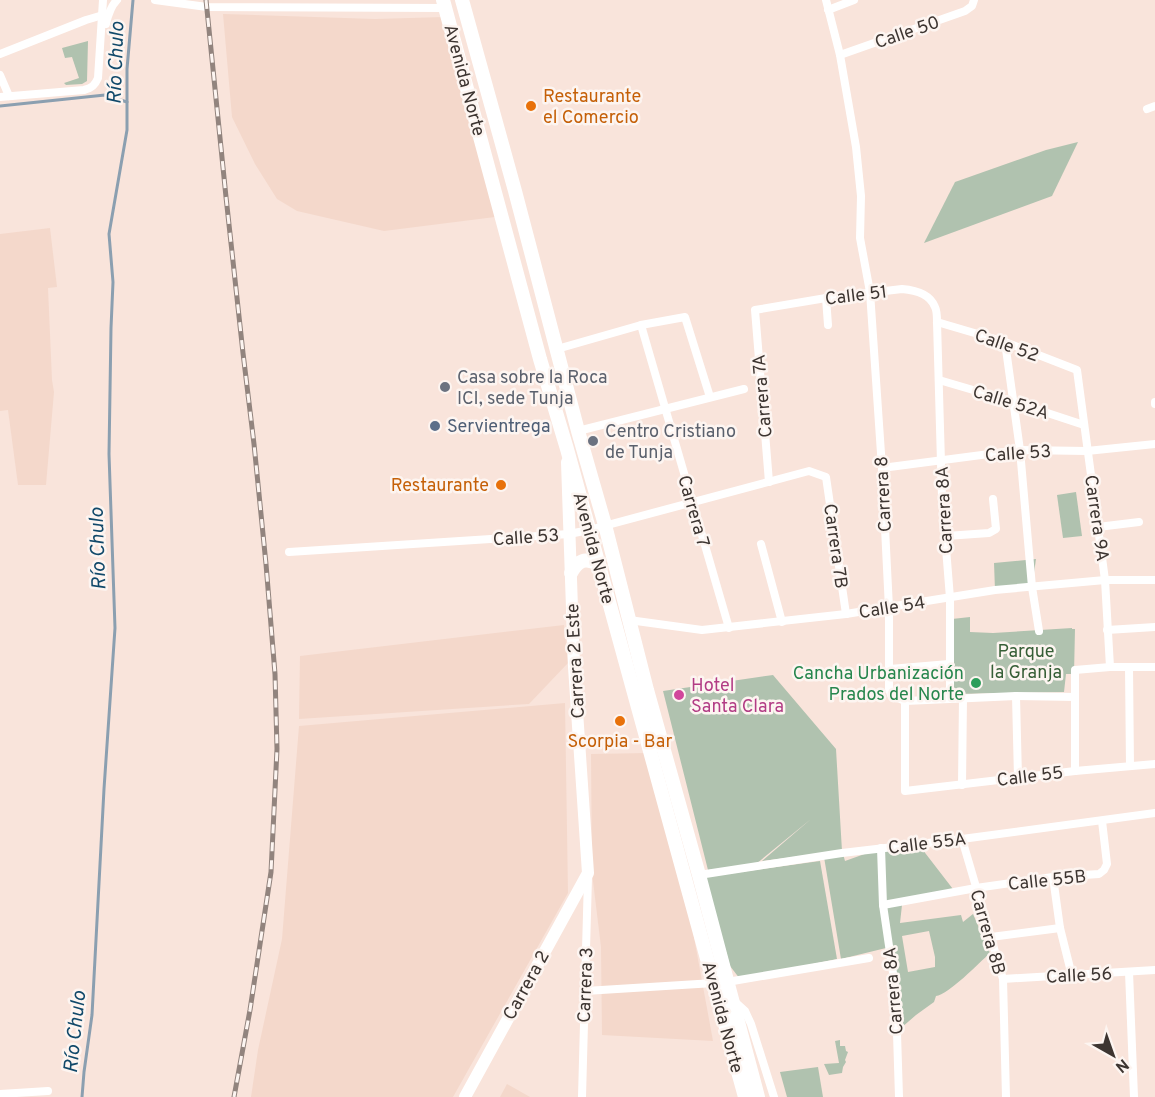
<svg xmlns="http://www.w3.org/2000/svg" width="1155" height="1097" font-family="Overpass,sans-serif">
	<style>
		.built { fill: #f4d8cb }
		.green { fill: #b0c2af; fill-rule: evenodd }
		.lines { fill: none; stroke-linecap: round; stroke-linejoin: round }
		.stream { stroke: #8b9fb0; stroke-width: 3 }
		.street { stroke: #fff; stroke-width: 8 }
		.secondary { stroke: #fff; stroke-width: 12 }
		.primary { stroke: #fff; stroke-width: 14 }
		.rail-casing { stroke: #92847e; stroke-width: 5 }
		.rail { stroke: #fdf5f1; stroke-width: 3; stroke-dasharray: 9; stroke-linecap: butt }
		.food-dot { fill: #e8710a; stroke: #fdf5f1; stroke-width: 2 }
		.worship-dot { fill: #6b7280; stroke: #fdf5f1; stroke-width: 2 }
		.service-dot { fill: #5c6f8a; stroke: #fdf5f1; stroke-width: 2 }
		.leisure-dot { fill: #2e9e5b; stroke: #fdf5f1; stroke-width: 2 }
		.hotel-dot { fill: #d1479c; stroke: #fdf5f1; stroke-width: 2 }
		.labels { text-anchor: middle; stroke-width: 5; stroke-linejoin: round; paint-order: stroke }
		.street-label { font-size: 18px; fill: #3d3531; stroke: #fdf5f1 }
		.food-label { font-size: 18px; fill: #c56008; stroke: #fdf5f1; text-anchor: start }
		.worship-label { font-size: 18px; fill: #5b616d; stroke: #fdf5f1; text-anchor: start }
		.service-label { font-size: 18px; fill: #4e5e75; stroke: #fdf5f1; text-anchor: start }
		.park-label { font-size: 18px; fill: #365e36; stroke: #fdf5f1 }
		.leisure-label { font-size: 18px; fill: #27864d; stroke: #fdf5f1; text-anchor: end }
		.hotel-label { font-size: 18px; fill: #b23c85; stroke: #fdf5f1; text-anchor: start }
		.water-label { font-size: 20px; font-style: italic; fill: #11496a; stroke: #fdf5f1 }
	</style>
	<rect width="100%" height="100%" fill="#f9e4db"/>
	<!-- built -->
	<g class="built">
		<path d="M223,14l152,5 69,-2 51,200 -111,14 -87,-20 -20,-12 -22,-35 -23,-47z"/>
		<path d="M50,228l7,59 -9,1 4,92 2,12 -8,93h-28l-10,-75 -8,1v-177z"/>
		<path d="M564,625l4,38 -39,41 -230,15 1,-63z"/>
		<path d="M565,703l3,190 -115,204h-202l7,-47 24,-111 17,-213z"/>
		<path d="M648,753l41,157 24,131 -111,-6 -1,-88 -9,-74 -1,-119z"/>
		<path d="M507,1084l23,13h-30z"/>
	</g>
	<!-- green -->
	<g class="green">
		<path d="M88,41l-1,40 -5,3 -16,1 -2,-2 15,-5 -7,-21 -7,1 -3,-10z"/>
		<path d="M1078,142l-26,54 -128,47 31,-61 91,-32z"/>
		<path d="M1076,492l6,44 -19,2 -6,-43z"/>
		<path d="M1036,559l-4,28 -37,3 -1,-27z"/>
		<path d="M970,617v15l23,1 79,-5v1h3l-1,45h-8l-2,18 -111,2 -1,-75z"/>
		<path d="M773,675l63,74 6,102 -80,10 49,-42 -55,45 -48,6 -45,-179z"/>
		<path d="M919,845l37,48 -54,12 -2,18 61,-8 2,7 10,-8 17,39c-11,10 -42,42 -54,43l-2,6 -18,13 -15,13 2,-3v-9h-4l-13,-68 -45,11 -17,-102 19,-3 2,7 28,-10zM929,931l6,26v10l-27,5 -6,-36z"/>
		<path d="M820,861l17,98 -97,20 -10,-13 -25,-89z"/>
		<path d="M840,1040v6h5l1,5 2,1 -3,8 1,2 -3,5 -1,6 -13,2 -5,-11 15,-1 -4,-22z"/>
		<path d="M818,1067l5,30h-36l-7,-25z"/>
	</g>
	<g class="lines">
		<!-- stream -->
		<g class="stream">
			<path d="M0,106l105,-11 22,7"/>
			<path d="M82,1097l2,-25 8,-57 12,-226 11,-161 -6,-174 2,-126 2,-46 -4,-48 18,-104v-61l6,-69"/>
		</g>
		<!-- street -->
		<g class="street">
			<path d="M155,0l52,7 239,1"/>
			<path d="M826,0l14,55 16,92 5,49 -1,42 10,54 12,176 7,140v81l2,6 14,6 111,-5 59,1"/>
			<path d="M828,10l26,-10"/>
			<path d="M106,24c2,-9 5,-18 11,-24"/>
			<path d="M0,54l86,-34 17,-5"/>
			<path d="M840,55l125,-44 7,-5 2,-6"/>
			<path d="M0,75l9,21"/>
			<path d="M0,97l84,-7c8,-2 11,-5 14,-12l5,-78"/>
			<path d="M1147,109l8,-3"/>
			<path d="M826,298l2,27"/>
			<path d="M937,322l68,20 72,28 28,210 5,87"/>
			<path d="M641,325l88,303"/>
			<path d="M1005,342l15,108 12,137 7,44"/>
			<path d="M557,349l84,-24 44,-8 25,80"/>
			<path d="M939,380l75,22 70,23"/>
			<path d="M1155,402v2"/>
			<path d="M578,431l166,-42"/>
			<path d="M882,468l138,-18 67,1 68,-7"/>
			<path d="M769,482l-14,-172 71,-12 76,-9c13,1 28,5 33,18 2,4 2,10 2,15l5,176 8,100v101"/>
			<path d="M1098,527l41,-5"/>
			<path d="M946,536l43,-3 7,-4 -3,-30"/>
			<path d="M761,544l21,78"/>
			<path d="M289,552l280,-18 20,-4 220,-59 17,6 20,137"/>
			<path d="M629,620l73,10 144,-16 149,-24 110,-10h50"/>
			<path d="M1107,630l48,-3"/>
			<path d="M1129,667l1,99"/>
			<path d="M890,669l59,-5"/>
			<path d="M1016,696l2,82"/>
			<path d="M905,701v90l170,-20 80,-7"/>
			<path d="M1075,771v-101l35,-3h45"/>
			<path d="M962,785l1,-87"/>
			<path d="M962,839l41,140 3,118"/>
			<path d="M881,848l2,57 15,102 -1,26 2,64"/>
			<path d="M699,875l143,-22 120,-14 193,-26"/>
			<path d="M1053,877l7,51 12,48"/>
			<path d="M883,905l93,-17 77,-11 46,-3 5,-4 3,-6 -5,-43"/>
			<path d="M991,937l69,-9"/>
			<path d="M1129,972l5,125"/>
			<path d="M1003,979l152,-9"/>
			<path d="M727,982l142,-24"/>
			<path d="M585,991l129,-8"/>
			<path d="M734,1001l11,10 6,13 23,73"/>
			<path d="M0,1094l48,-3"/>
			<path d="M582,1097l6,-220"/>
		</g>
		<!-- secondary -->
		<path class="secondary" d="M465,1097l123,-224 -14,-206 -7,-205"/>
		<!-- primary -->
		<g class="primary">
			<path d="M443,0l97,359 27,90 178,648"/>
			<path d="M462,0l53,191 63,240 27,94 42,165 52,185 59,222"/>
			<path d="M571,573c7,-13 14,-16 28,-8"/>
		</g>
		<defs>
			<path id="rail" d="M206,0l20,197 17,156 11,91 12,120 9,110 2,75 -6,123 -21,138 -16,87"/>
		</defs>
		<!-- rail casing -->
		<use href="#rail" class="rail-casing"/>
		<!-- rail -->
		<use href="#rail" class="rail"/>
	</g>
	<!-- markers -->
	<g class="food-dot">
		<circle cx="531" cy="106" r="6"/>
		<circle cx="501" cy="485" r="6"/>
		<circle cx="620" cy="721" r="6"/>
	</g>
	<g class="worship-dot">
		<circle cx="445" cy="387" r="6"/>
		<circle cx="593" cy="441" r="6"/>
	</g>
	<circle class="service-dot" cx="435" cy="426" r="6"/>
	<circle class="leisure-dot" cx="976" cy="683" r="6"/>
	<circle class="hotel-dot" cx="679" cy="695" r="6"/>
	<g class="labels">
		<!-- street labels -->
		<g class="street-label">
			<text transform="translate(907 32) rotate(-19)" y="6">Calle 50</text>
			<text transform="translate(465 80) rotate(75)" y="6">Avenida Norte</text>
			<text transform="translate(856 295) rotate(-7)" y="6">Calle 51</text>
			<text transform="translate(1007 345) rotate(19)" y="6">Calle 52</text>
			<text transform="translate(762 396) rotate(-95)" y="6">Carrera 7A</text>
			<text transform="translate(1011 402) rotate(17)" y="6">Calle 52A</text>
			<text transform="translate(1018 453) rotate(-4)" y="6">Calle 53</text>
			<text transform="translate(883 494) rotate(-93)" y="6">Carrera 8</text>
			<text transform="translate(944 510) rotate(-93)" y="6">Carrera 8A</text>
			<text transform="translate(694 511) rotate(74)" y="6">Carrera 7</text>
			<text transform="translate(1097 518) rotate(82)" y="6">Carrera 9A</text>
			<text transform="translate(526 537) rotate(-4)" y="6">Calle 53</text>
			<text transform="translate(836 546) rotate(82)" y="6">Carrera 7B</text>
			<text transform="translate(594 548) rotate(75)" y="6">Avenida Norte</text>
			<text transform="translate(892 607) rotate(-9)" y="6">Calle 54</text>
			<text transform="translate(575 661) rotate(-93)" y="6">Carrera 2 Este</text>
			<text transform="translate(1030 776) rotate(-7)" y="6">Calle 55</text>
			<text transform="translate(927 843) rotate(-7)" y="6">Calle 55A</text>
			<text transform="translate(1047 880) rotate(-6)" y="6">Calle 55B</text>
			<text transform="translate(988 932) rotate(74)" y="6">Carrera 8B</text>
			<text transform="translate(1079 975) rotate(-3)" y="6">Calle 56</text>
			<text transform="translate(526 985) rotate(-61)" y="6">Carrera 2</text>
			<text transform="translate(585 985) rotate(-88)" y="6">Carrera 3</text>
			<text transform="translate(893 991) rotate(-95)" y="6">Carrera 8A</text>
			<text transform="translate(723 1017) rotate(75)" y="6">Avenida Norte</text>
		</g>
		<!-- food labels -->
		<g class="food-label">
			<text x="543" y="102">Restaurante<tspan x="543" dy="21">el Comercio</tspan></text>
			<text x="489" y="491" text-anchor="end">Restaurante</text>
			<text x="620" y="747" text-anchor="middle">Scorpia - Bar</text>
		</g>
		<!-- worship labels -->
		<g class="worship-label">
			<text x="457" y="383">Casa sobre la Roca<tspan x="457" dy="21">ICI, sede Tunja</tspan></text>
			<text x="605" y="437">Centro Cristiano<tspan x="605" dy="21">de Tunja</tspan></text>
		</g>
		<!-- service labels -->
		<g class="service-label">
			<text x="447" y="432">Servientrega</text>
		</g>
		<!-- park labels -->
		<g class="park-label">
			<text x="1026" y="657">Parque<tspan x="1026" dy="21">la Granja</tspan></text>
		</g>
		<!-- leisure labels -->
		<g class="leisure-label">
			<text x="964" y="679">Cancha Urbanización<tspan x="964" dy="21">Prados del Norte</tspan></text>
		</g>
		<!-- hotel labels -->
		<g class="hotel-label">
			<text x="691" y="691">Hotel<tspan x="691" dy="21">Santa Clara</tspan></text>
		</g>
		<!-- water labels -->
		<g class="water-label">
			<text transform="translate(115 63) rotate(-88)" y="7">Río Chulo</text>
			<text transform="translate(97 549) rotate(-92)" y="7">Río Chulo</text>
			<text transform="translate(74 1032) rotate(-84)" y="7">Río Chulo</text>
		</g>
	</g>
	<!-- north arrow -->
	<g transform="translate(1113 1055) rotate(140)" stroke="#fdf5f1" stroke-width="4.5" paint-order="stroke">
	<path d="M0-4.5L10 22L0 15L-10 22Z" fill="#3d3531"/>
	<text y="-9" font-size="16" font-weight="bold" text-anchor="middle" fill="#3d3531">N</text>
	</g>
</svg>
